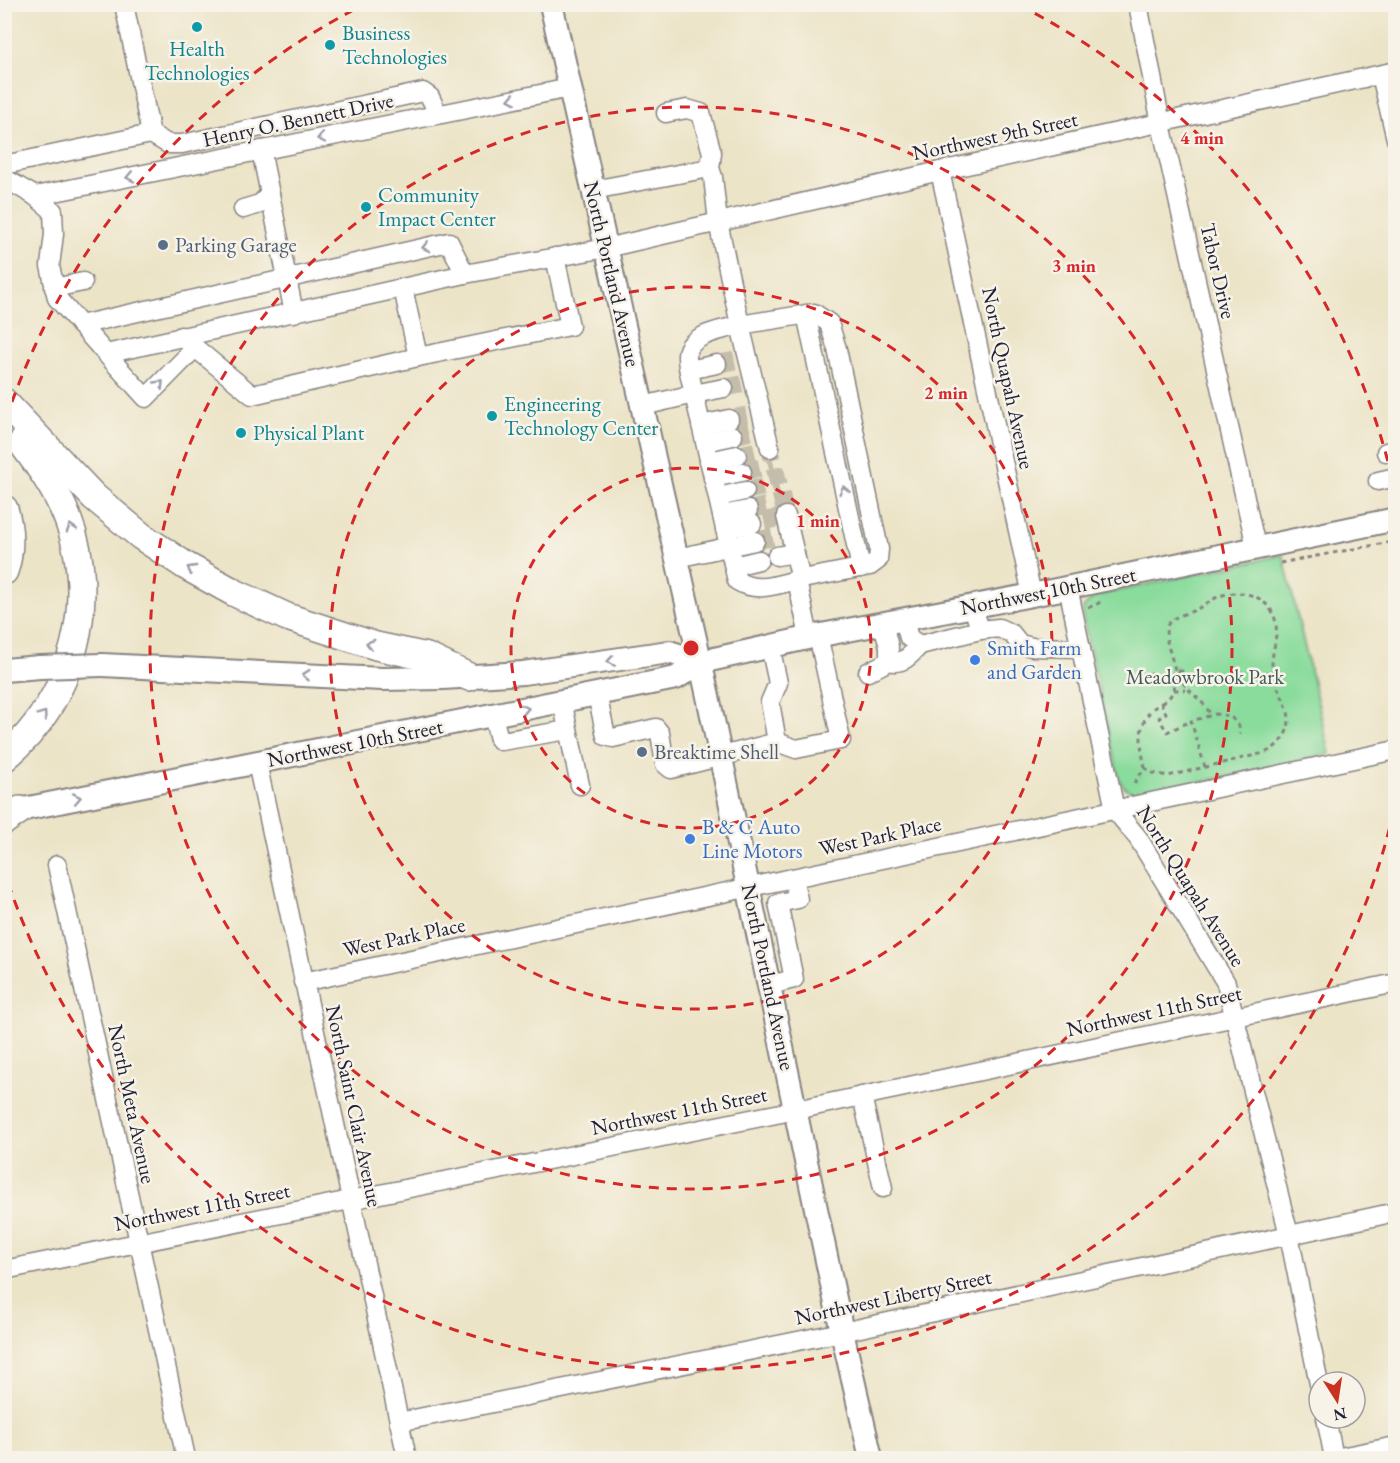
<svg xmlns="http://www.w3.org/2000/svg" width="1400" height="1463" font-family="'EB Garamond',serif">
	<style>
		.green { fill: #8adc9c; stroke: #567f6c; stroke-width: 1.5 }
		.lines { fill: none; stroke-linecap: round; stroke-linejoin: round }
		.minor-tunnel { stroke: #c4bdab; stroke-width: 18; stroke-dasharray: 18 9; stroke-linecap: butt }
		.minor-casing { stroke: #878381; stroke-width: 21 }
		.major-casing { stroke: #878381; stroke-width: 26 }
		.highway-casing { stroke: #878381; stroke-width: 30 }
		.path { stroke: #878381; stroke-width: 3; stroke-dasharray: 4.5 4.5; stroke-linecap: butt }
		.minor { stroke: #fff; stroke-width: 18 }
		.major { stroke: #fff; stroke-width: 22 }
		.highway { stroke: #fff; stroke-width: 27 }
		.major-bridge-casing { stroke: #878381; stroke-width: 26; stroke-linecap: butt }
		.major-bridge { stroke: #fff; stroke-width: 22 }
		.oneway { stroke: #9c9ca7 }
		.ring { fill: none; stroke: #d62828; stroke-width: 3; stroke-dasharray: 10 8 }
		.culture-dot { fill: #0f9aa8; stroke: #f7f3e8; stroke-width: 2 }
		.service-dot { fill: #5c6f8a; stroke: #f7f3e8; stroke-width: 2 }
		.shop-dot { fill: #3f7fe0; stroke: #f7f3e8; stroke-width: 2 }
		.labels { text-anchor: middle; stroke-width: 5; stroke-linejoin: round; paint-order: stroke }
		.culture-label { font-size: 21px; fill: #0d838f; stroke: #f7f3e8; text-anchor: start }
		.street-label { font-size: 21px; fill: #22223b; stroke: #f7f3e8 }
		.service-label { font-size: 21px; fill: #4e5e75; stroke: #f7f3e8; text-anchor: start }
		.shop-label { font-size: 21px; fill: #366cbe; stroke: #f7f3e8; text-anchor: start }
		.park-label { font-size: 21px; fill: #415a58; stroke: #f7f3e8 }
		.centre { fill: #d62828; stroke: #f7f3e8; stroke-width: 3 }
		.ring-label { font-size: 18px; text-anchor: middle; font-weight: bold; fill: #d62828; stroke: #f7f3e8; stroke-width: 5; stroke-linejoin: round; paint-order: stroke }
	</style>
	<rect width="100%" height="100%" fill="#f7f3e8"/>
	<filter id="ink" filterUnits="userSpaceOnUse"><feTurbulence type="fractalNoise" baseFrequency=".0167" numOctaves="2"/><feDisplacementMap in="SourceGraphic" scale="12" xChannelSelector="R" yChannelSelector="G"/><feConvolveMatrix kernelMatrix="1 2 1 2 8 2 1 2 1" color-interpolation-filters="sRGB"/></filter>
	<filter id="wash" filterUnits="userSpaceOnUse"><feTurbulence type="fractalNoise" baseFrequency=".008" numOctaves="4" result="noise"/><feDisplacementMap in="SourceGraphic" scale="24" xChannelSelector="R" yChannelSelector="G"/><feGaussianBlur stdDeviation="1.35" result="paint"/><feColorMatrix in="noise" values="0 0 0 0 0 0 0 0 0 0 0 0 0 0 0 0 0 1.4 0 .05"/><feComposite in="paint" operator="in"/></filter>
	<g filter="url(#wash)">
		<rect width="100%" height="100%" fill="#ece4c7"/>
		<!-- green -->
		<path class="green" d="M1283,555l47,199 -189,41c-10,-2 -18,-7 -22,-16l-36,-160v-11l12,-12z"/>
	</g>
	<g filter="url(#ink)">
		<g class="lines">
			<!-- minor-tunnel -->
			<g class="minor-tunnel">
				<path d="M717,364l21,-4"/>
				<path d="M724,388l19,-4"/>
				<path d="M729,419l21,-4"/>
				<path d="M733,436l20,-5"/>
				<path d="M737,455l33,-7 16,68 -34,8"/>
				<path d="M742,472l32,-7"/>
				<path d="M745,491l33,-7"/>
				<path d="M748,510l35,-8"/>
				<path d="M755,541l18,-4"/>
			</g>
			<defs>
				<g id="minor">
					<path d="M124,4l27,130 17,10h14l241,-52 7,5 8,17"/>
					<path d="M1138,4l23,120 95,423"/>
					<path d="M1381,75l15,64"/>
					<path d="M666,113l21,-4 14,4 11,40 -2,15"/>
					<path d="M261,150l33,163"/>
					<path d="M4,165l147,-31"/>
					<path d="M940,171l92,424"/>
					<path d="M4,178l31,18 18,15 1,23 -4,32 7,32 49,56 359,-80 141,-26 334,-77 456,-100"/>
					<path d="M593,190l117,-22 3,9 5,45 22,103c-16,5 -54,9 -53,32 0,12 5,25 7,37l-51,12"/>
					<path d="M35,196l535,-108"/>
					<path d="M243,209l17,-5 10,-10"/>
					<path d="M54,288l29,-6"/>
					<path d="M403,288l15,69 152,-31 -15,-69"/>
					<path d="M806,314l55,254"/>
					<path d="M80,325l369,-83 16,32"/>
					<path d="M181,336l71,59 166,-38"/>
					<path d="M106,354l40,44 49,-50"/>
					<path d="M689,370l28,-6"/>
					<path d="M724,388l-30,6 43,187c20,12 38,4 60,-1"/>
					<path d="M701,425l28,-6"/>
					<path d="M705,442l28,-6"/>
					<path d="M770,448l-30,-123 74,-12 15,10 8,26 42,200 -1,11 -8,6 -73,14 12,57"/>
					<path d="M1386,452l10,-2"/>
					<path d="M709,461l28,-6"/>
					<path d="M713,478l29,-6"/>
					<path d="M1378,481l18,-4"/>
					<path d="M718,497l27,-6"/>
					<path d="M722,515l26,-5"/>
					<path d="M786,516l15,64"/>
					<path d="M725,529l27,-5"/>
					<path d="M777,556l18,-3"/>
					<path d="M677,558l78,-17"/>
					<path d="M734,566l25,-6"/>
					<path d="M1068,587l47,223 23,28 88,145 63,252 30,149"/>
					<path d="M973,606l7,24 19,-2 13,6 8,10 12,3 49,1"/>
					<path d="M904,619l5,19 11,7 60,-15"/>
					<path d="M770,646l8,37 -8,19 7,40 19,7 45,-9 -23,-105"/>
					<path d="M889,661c15,4 21,-6 31,-16"/>
					<path d="M868,672l21,-11v-14l-6,-24"/>
					<path d="M597,694l9,42 7,2 43,-10 4,5 5,31 6,5 106,-27"/>
					<path d="M562,701l18,84"/>
					<path d="M493,716l6,23 2,2 67,-11"/>
					<path d="M257,763l150,695"/>
					<path d="M57,865l129,593"/>
					<path d="M303,982l1093,-232"/>
					<path d="M770,985l24,-6 -16,-76 20,-4 -5,-21"/>
					<path d="M862,1096l21,92"/>
					<path d="M4,1270l792,-160 600,-127"/>
					<path d="M1326,1418l8,40"/>
					<path d="M399,1422l443,-90 554,-120"/>
					<path d="M1335,1458l61,-12"/>
				</g>
				<g id="major">
					<path d="M551,4l155,683 136,645 29,126"/>
					<path d="M102,665l280,14 61,-1 80,-5 146,-21 32,10"/>
					<path d="M4,670l36,-3"/>
					<path d="M4,813l672,-135 25,-16 115,-26 216,-41 364,-76"/>
				</g>
				<g id="highway">
					<path d="M4,402l90,95 47,39 45,30 49,27 52,24 89,29 51,11 42,20"/>
					<path d="M4,509c6,19 7,43 0,62"/>
					<path d="M4,758c69,-56 96,-159 63,-241 -11,-28 -28,-51 -45,-74"/>
					<path d="M4,821l16,-11"/>
				</g>
			</defs>
			<!-- minor casing -->
			<use href="#minor" class="minor-casing"/>
			<!-- major casing -->
			<use href="#major" class="major-casing"/>
			<!-- highway casing -->
			<use href="#highway" class="highway-casing"/>
			<!-- path -->
			<g class="path">
				<path d="M1280,563l116,-22"/>
				<path d="M1088,607l6,-1 9,-6"/>
				<path d="M1151,672l1,5 20,-4"/>
				<path d="M1179,672l6,-2"/>
				<path d="M1179,674c8,21 24,23 32,42"/>
				<path d="M1174,690l2,-14"/>
				<path d="M1162,703l7,-5 5,-8h11"/>
				<path d="M1205,767l-14,-46 25,-7 14,2 9,10 1,8"/>
				<path d="M1145,768c-5,-25 -10,-50 16,-65l5,10 -7,5 8,14 24,-11"/>
				<path d="M1134,783l11,-15 8,5 15,3 96,-23c11,-4 21,-14 24,-26 5,-18 -11,-35 -15,-52 -4,-18 5,-34 3,-51 -3,-23 -27,-35 -49,-30 -11,2 -19,9 -28,14 -8,5 -18,6 -26,11 -15,9 -1,36 2,51l-3,3 2,3 4,-1v-5h-3"/>
			</g>
			<!-- minor -->
			<use href="#minor" class="minor"/>
			<!-- major -->
			<use href="#major" class="major"/>
			<!-- highway -->
			<use href="#highway" class="highway"/>
			<defs>
				<path id="major-bridge" d="M40,667l62,-2"/>
			</defs>
			<!-- major-bridge casing -->
			<use href="#major-bridge" class="major-bridge-casing"/>
			<!-- major-bridge -->
			<use href="#major-bridge" class="major-bridge"/>
		</g>
		<!-- one-way arrows -->
		<defs><path id="oneway-chevron" d="M-2-3.5L2.5 0L-2 3.5" fill="none" stroke-width="1.6" stroke-linecap="round" stroke-linejoin="round" transform="scale(1.5)"/></defs>
		<g class="oneway">
			<use href="#oneway-chevron" transform="translate(512 99) rotate(169)"/>
			<use href="#oneway-chevron" transform="translate(321 138) rotate(168)"/>
			<use href="#oneway-chevron" transform="translate(130 177) rotate(168)"/>
			<use href="#oneway-chevron" transform="translate(426 247) rotate(168)"/>
			<use href="#oneway-chevron" transform="translate(160 384) rotate(-46)"/>
			<use href="#oneway-chevron" transform="translate(844 490) rotate(-102)"/>
			<use href="#oneway-chevron" transform="translate(71 528) rotate(-107)"/>
			<use href="#oneway-chevron" transform="translate(191 569) rotate(-150)"/>
			<use href="#oneway-chevron" transform="translate(370 644) rotate(-164)"/>
			<use href="#oneway-chevron" transform="translate(611 661) rotate(171)"/>
			<use href="#oneway-chevron" transform="translate(306 675) rotate(-176)"/>
			<use href="#oneway-chevron" transform="translate(525 709) rotate(-12)"/>
			<use href="#oneway-chevron" transform="translate(43 715) rotate(-55)"/>
			<use href="#oneway-chevron" transform="translate(77 798) rotate(-11)"/>
		</g>
	</g>
	<!-- distance rings -->
	<g class="ring">
		<circle cx="691" cy="648" r="180"/>
		<circle cx="691" cy="648" r="361"/>
		<circle cx="691" cy="648" r="541"/>
		<path d="M1394 810A722 722 0 0 1 6 877M6 419A722 722 0 0 1 363 5M1019 5A722 722 0 0 1 1394 486"/>
	</g>
	<!-- markers -->
	<g class="culture-dot">
		<circle cx="197" cy="27" r="6"/>
		<circle cx="330" cy="45" r="6"/>
		<circle cx="366" cy="207" r="6"/>
		<circle cx="492" cy="416" r="6"/>
		<circle cx="241" cy="433" r="6"/>
	</g>
	<g class="service-dot">
		<circle cx="163" cy="245" r="6"/>
		<circle cx="642" cy="752" r="6"/>
	</g>
	<g class="shop-dot">
		<circle cx="975" cy="660" r="6"/>
		<circle cx="690" cy="839" r="6"/>
	</g>
	<g class="labels">
		<!-- culture labels -->
		<g class="culture-label">
			<text x="342" y="40">Business<tspan x="342" dy="24">Technologies</tspan></text>
			<text x="197" y="56" text-anchor="middle">Health<tspan x="197" dy="24">Technologies</tspan></text>
			<text x="378" y="202">Community<tspan x="378" dy="24">Impact Center</tspan></text>
			<text x="504" y="411">Engineering<tspan x="504" dy="24">Technology Center</tspan></text>
			<text x="253" y="440">Physical Plant</text>
		</g>
		<!-- street labels -->
		<g class="street-label">
			<text transform="translate(298 120) rotate(-12)" y="7">Henry O. Bennett Drive</text>
			<text transform="translate(995 136) rotate(-12)" y="7">Northwest 9th Street</text>
			<text transform="translate(1218 271) rotate(77)" y="7">Tabor Drive</text>
			<text transform="translate(612 274) rotate(77)" y="7">North Portland Avenue</text>
			<text transform="translate(1008 378) rotate(78)" y="7">North Quapah Avenue</text>
			<text transform="translate(1048 591) rotate(-11)" y="7">Northwest 10th Street</text>
			<text transform="translate(355 743) rotate(-11)" y="7">Northwest 10th Street</text>
			<text transform="translate(880 836) rotate(-12)" y="7">West Park Place</text>
			<text transform="translate(1191 886) rotate(58)" y="7">North Quapah Avenue</text>
			<text transform="translate(404 937) rotate(-12)" y="7">West Park Place</text>
			<text transform="translate(768 977) rotate(78)" y="7">North Portland Avenue</text>
			<text transform="translate(1154 1011) rotate(-12)" y="7">Northwest 11th Street</text>
			<text transform="translate(132 1104) rotate(78)" y="7">North Meta Avenue</text>
			<text transform="translate(354 1106) rotate(78)" y="7">North Saint Clair Avenue</text>
			<text transform="translate(679 1111) rotate(-11)" y="7">Northwest 11th Street</text>
			<text transform="translate(202 1207) rotate(-11)" y="7">Northwest 11th Street</text>
			<text transform="translate(893 1297) rotate(-12)" y="7">Northwest Liberty Street</text>
		</g>
		<!-- service labels -->
		<g class="service-label">
			<text x="175" y="252">Parking Garage</text>
			<text x="654" y="759">Breaktime Shell</text>
		</g>
		<!-- shop labels -->
		<g class="shop-label">
			<text x="987" y="655">Smith Farm<tspan x="987" dy="24">and Garden</tspan></text>
			<text x="702" y="834">B &amp; C Auto<tspan x="702" dy="24">Line Motors</tspan></text>
		</g>
		<!-- park labels -->
		<g class="park-label">
			<text x="1205" y="684">Meadowbrook Park</text>
		</g>
	</g>
	<circle cx="691" cy="648" r="9" class="centre"/>
	<g class="ring-label">
		<text x="1202" y="144">4 min</text>
		<text x="1074" y="272">3 min</text>
		<text x="946" y="399">2 min</text>
		<text x="818" y="527">1 min</text>
	</g>
	<!-- margin -->
	<rect width="1400" height="1463" fill="none" stroke="#f7f3e8" stroke-width="24"/>
	<!-- north arrow -->
	<g transform="translate(1337 1400) rotate(168)"><circle r="28" fill="#f7f3e8" stroke="#a29fa3" stroke-width="1.5"/>
	<path d="M0-4.5L10 22L0 15L-10 22Z" fill="#c8321e"/>
	<text y="-9" font-size="16" font-weight="bold" text-anchor="middle" fill="#22223b">N</text>
	</g>
</svg>
